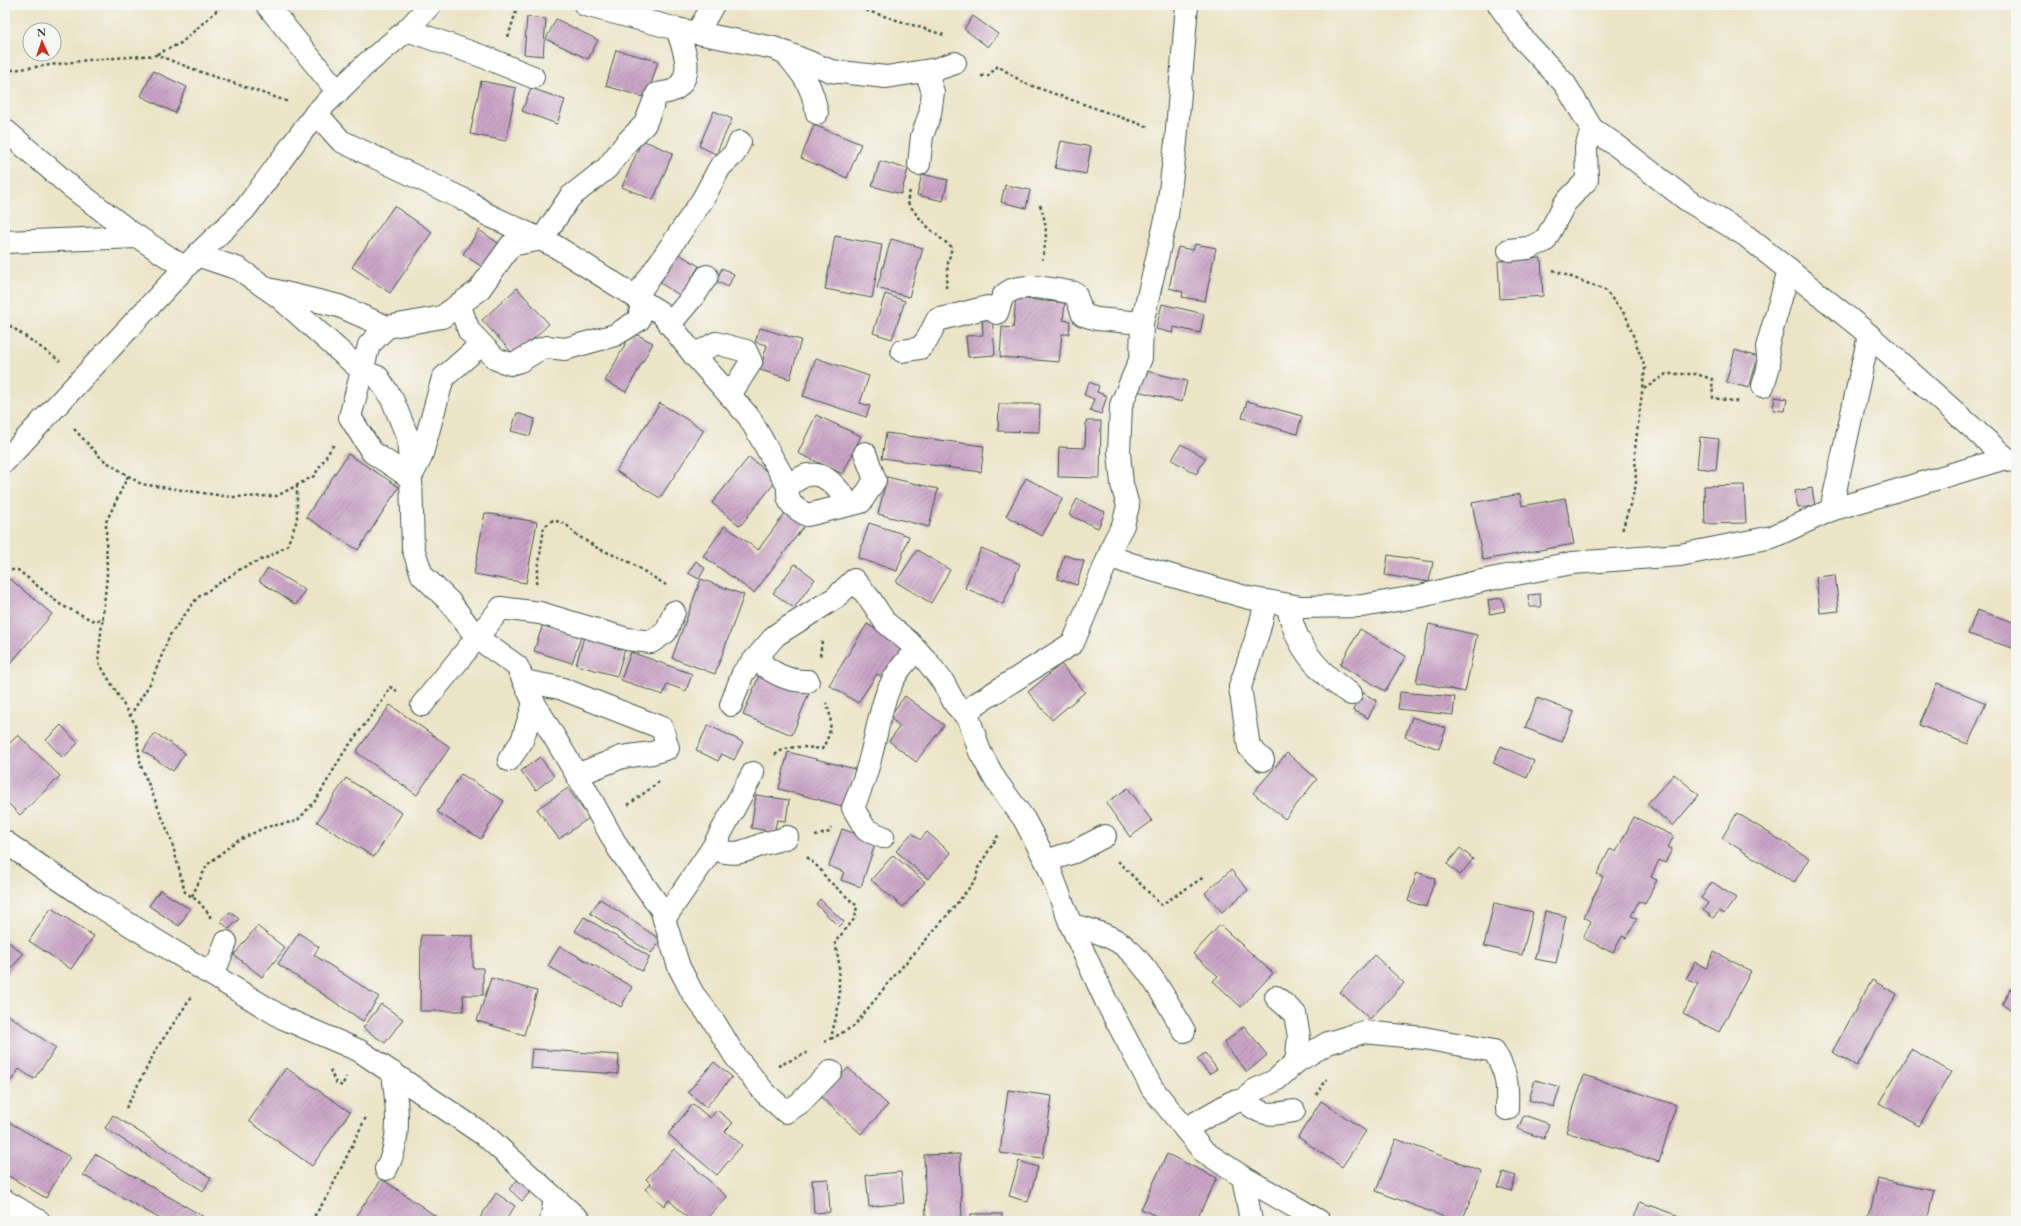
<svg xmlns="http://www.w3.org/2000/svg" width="2021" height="1226" font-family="'EB Garamond',serif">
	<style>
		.building { fill: url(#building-hatch) }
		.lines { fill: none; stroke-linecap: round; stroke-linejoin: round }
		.minor-casing { stroke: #3e564a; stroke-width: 24 }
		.path { stroke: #3e564a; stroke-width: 2.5; stroke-dasharray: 3 3; stroke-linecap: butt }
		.minor { stroke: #fff; stroke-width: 22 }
	</style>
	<defs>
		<pattern id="building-hatch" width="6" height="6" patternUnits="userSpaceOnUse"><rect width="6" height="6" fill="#caa4c6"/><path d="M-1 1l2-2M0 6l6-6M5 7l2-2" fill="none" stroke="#a387a2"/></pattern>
	</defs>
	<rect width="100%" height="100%" fill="#f6f6f2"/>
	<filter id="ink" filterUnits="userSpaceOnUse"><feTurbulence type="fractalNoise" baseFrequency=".025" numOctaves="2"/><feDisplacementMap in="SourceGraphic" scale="8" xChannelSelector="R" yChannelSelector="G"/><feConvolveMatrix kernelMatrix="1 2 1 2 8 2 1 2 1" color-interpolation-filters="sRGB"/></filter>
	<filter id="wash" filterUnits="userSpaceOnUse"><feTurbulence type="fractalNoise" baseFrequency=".012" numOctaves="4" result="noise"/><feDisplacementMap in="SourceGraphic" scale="16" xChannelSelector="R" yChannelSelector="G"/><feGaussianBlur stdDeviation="0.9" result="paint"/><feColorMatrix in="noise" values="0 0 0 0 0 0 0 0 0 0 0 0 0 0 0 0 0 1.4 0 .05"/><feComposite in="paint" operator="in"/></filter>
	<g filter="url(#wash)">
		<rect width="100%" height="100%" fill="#ece4c7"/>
		<g id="blocks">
			<!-- building -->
			<g class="building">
				<path d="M973,16l25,18 -10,13 -24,-18z"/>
				<path d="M527,17l19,2 -3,37 -19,-2z"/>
				<path d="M556,19l42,21 -10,19 -42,-20z"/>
				<path d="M616,50l42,11 -11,37 -41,-12z"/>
				<path d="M153,71l34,16 -12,26 -34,-17z"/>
				<path d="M481,81l35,7 -10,53 -36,-7z"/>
				<path d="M531,88l34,12 -8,24 -35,-13z"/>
				<path d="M714,111l18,8 -16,35 -17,-8z"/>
				<path d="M814,125l47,19 -14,34 -46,-20z"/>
				<path d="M642,140l31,13 -20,47 -31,-13z"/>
				<path d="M1061,141l30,6 -5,27 -31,-6z"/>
				<path d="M880,161l28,8 -7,25 -29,-8z"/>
				<path d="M922,174l26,6 -5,21 -26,-6z"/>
				<path d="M1005,185l25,5 -4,18 -25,-6z"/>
				<path d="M394,206l38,26 -42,61 -38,-26z"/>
				<path d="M479,230l22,15 -16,24 -22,-15z"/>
				<path d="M835,236l47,9 -10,53 -47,-9z"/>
				<path d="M891,239l32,9 -14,49 -32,-9z"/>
				<path d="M1195,244l21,4 -11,53 -23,-4 1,-5 -14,-4 9,-41 15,3z"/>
				<path d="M677,253l22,13 -18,30 -21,-13z"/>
				<path d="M1541,258l2,38 -43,3 -2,-38z"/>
				<path d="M722,268l12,6 -6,13 -12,-6z"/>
				<path d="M517,288l32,36 -34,32 -33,-36z"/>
				<path d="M885,294l20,7 -13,38 -19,-6z"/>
				<path d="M1016,298l49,5 -2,17 7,1 -1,13h-7l-3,28 -59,-5 2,-30 11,1z"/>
				<path d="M1162,304l42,10 -4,19 -26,-6 -1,6 -17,-4z"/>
				<path d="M992,315l3,40 -27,2 -2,-21 17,-1 -1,-19z"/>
				<path d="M760,328l41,12 -11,39 -30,-9 7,-25 -12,-3z"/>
				<path d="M632,332l21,11 -27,49 -21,-11z"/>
				<path d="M1735,350l23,7 -9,31 -23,-6z"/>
				<path d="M816,358l53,18 -9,27 10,3 -4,11 -63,-21z"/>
				<path d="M1142,370l45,11 -5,21 -45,-11z"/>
				<path d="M1089,382l10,4 -2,6 10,4 -6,18 -11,-4 4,-11 -10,-4z"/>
				<path d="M1775,397l12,2 -2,12 -12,-1z"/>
				<path d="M1247,401l55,15 -5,18 -55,-16z"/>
				<path d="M660,403l44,27 -44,68 -44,-27z"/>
				<path d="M999,404h41l-1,28 -41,-1z"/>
				<path d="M517,413l18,6 -5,17 -19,-5z"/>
				<path d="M816,415l45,21 -18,38 -45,-21z"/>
				<path d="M1086,421h15l-1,57 -42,-1 1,-30 26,1z"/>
				<path d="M886,433l98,13 -3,26 -99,-14z"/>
				<path d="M1700,437l19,2 -3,31 -19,-2z"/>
				<path d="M1181,444l25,14 -10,16 -24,-14z"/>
				<path d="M348,454l51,33 -41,63 -52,-33z"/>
				<path d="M749,457l28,23 -37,46 -28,-23z"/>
				<path d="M887,477l51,12 -9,38 -51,-13z"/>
				<path d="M1026,478l37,20 -21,38 -36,-20z"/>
				<path d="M1744,485l2,38 -41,1 -1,-38z"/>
				<path d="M1812,488l3,18 -17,2 -3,-17z"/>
				<path d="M1520,494l2,12 43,-8 9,46 -91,16 -11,-57z"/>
				<path d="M1077,499l28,13 -7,16 -29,-13z"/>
				<path d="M788,509l19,13 -53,71 -51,-37 22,-30 33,24z"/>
				<path d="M485,513l52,9 -11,61 -52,-9z"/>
				<path d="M869,523l40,13 -12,35 -39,-13z"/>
				<path d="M981,548l39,16 -17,40 -38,-16z"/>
				<path d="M917,550l33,20 -19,33 -35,-21z"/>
				<path d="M1064,555l20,6 -7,24 -20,-6z"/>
				<path d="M1388,555l45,7 -4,20 -44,-7z"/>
				<path d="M696,561l9,7 -6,11 -11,-6z"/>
				<path d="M795,564l20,15 -21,29 -21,-15z"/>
				<path d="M268,568l37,22 -9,15 -37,-24z"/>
				<path d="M1835,575l4,36 -19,2 -4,-36z"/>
				<path d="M10,579l42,35 -47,56v-86z"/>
				<path d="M701,579l43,16 -29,79 -43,-16z"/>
				<path d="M1540,594l1,13h-12l-1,-12z"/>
				<path d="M1502,598l3,13 -15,3 -2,-14z"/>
				<path d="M1977,610l39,13v26l-48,-15z"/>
				<path d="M543,624l38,13 -9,26 -38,-12z"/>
				<path d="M867,624l39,23 -20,32 -9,-5 -19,29 -29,-18z"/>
				<path d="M1429,624l48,11 -12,57 -49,-10z"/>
				<path d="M1360,629l46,27 -21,35 -45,-26z"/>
				<path d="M584,637l41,12 -8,27 -41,-11z"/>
				<path d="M631,652l61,22 -6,17 -19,-7 -4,11 -42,-15z"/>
				<path d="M1061,664l24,28 -33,28 -24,-28z"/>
				<path d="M760,673l49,20 -17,42 -49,-20z"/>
				<path d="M1937,683l49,20 -18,41 -49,-19z"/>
				<path d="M1362,692l15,9 -9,17 -15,-8z"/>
				<path d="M1400,692l55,5 -2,18 -55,-6z"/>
				<path d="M905,696l39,29 -28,37 -27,-21 11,-15 -11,-9z"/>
				<path d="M1537,698l37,14 -12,30 -37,-14z"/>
				<path d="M390,705l60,42 -33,48 -61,-43z"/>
				<path d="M1412,717l34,11 -7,21 -34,-12z"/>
				<path d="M61,725l17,18 -15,15 -17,-18z"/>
				<path d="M708,725l35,17 -9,18 -12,-6 -4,7 -22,-11z"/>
				<path d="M155,733l30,20 -12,18 -30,-20z"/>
				<path d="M18,735l42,41 -40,39 -15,-15v-52z"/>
				<path d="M1501,746l33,15 -7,17 -34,-15z"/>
				<path d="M788,752l67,17 -9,38 -67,-18z"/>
				<path d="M1287,753l30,26 -32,40 -32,-26z"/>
				<path d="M540,757l14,19 -18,14 -15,-19z"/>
				<path d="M461,774l43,27 -23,38 -44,-27z"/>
				<path d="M1674,774l25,21 -26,31 -26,-22z"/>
				<path d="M346,778l56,35 -28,44 -57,-35z"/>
				<path d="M568,788l21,30 -30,21 -22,-30z"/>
				<path d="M1128,788l24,33 -22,16 -24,-34z"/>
				<path d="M756,795l33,5 -3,21 -9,-1 -3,12 -23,-4z"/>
				<path d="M1737,813l72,45 -15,25 -72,-45z"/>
				<path d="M1634,817l40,19 -6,11 4,2 -7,14 -6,-3 -8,17 6,3 -12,24 -6,-3 -8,15 6,2 -10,20 -5,-2 -9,17 -30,-15 8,-17 -7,-4 19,-40 -6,-3 13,-25 6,3z"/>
				<path d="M842,829l34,12 -15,46 -20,-7 3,-8 -15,-6z"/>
				<path d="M927,832l24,21 -23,26 -32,-28 16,-18 8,7z"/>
				<path d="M1460,848l13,11 -13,16 -13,-11z"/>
				<path d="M893,855l32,27 -22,25 -32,-27z"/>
				<path d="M1231,870l17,20 -26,22 -17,-19z"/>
				<path d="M1417,872l18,7 -9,28 -18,-6z"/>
				<path d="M1712,882l24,16 -12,16 -5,-3 -6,7 -10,-8 5,-7 -7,-5z"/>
				<path d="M160,890l30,19 -11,17 -30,-20z"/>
				<path d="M600,899l61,41 -10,13 -61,-40z"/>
				<path d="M820,899l24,23 -5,5 -23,-23z"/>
				<path d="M1494,903l39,9 -11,43 -38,-9z"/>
				<path d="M51,908l43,28 -23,33 -42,-28z"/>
				<path d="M1545,911l21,5 -10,47 -21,-4z"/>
				<path d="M230,912l9,7 -10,10 -9,-8z"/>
				<path d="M584,917l66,40 -8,14 -67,-40z"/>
				<path d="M1220,925l53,48 -32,34 -28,-26 5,-5 -25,-22z"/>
				<path d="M257,926l28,22 -23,29 -28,-22z"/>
				<path d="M299,933l20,14 -5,8 65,42 -16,24 -85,-57z"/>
				<path d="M421,935l52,1v32h10v27h-20l1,16h-44z"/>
				<path d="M5,939l18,15 -18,23z"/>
				<path d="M560,946l72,41 -11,20 -73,-41z"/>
				<path d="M1714,952l37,19 -32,61 -36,-18 15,-30 -12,-5 9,-17 11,6z"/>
				<path d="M1374,955l30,28 -34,36 -30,-27z"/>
				<path d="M491,978l46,13 -13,44 -47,-14z"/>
				<path d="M1872,980l25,14 -40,72 -25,-14z"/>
				<path d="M2010,989l6,3v20l-14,-7z"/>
				<path d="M381,1004l22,15 -18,24 -22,-15z"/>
				<path d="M5,1013l51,35 -22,31 -15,-10 -8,12 -6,-4z"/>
				<path d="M1244,1026l23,29 -20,17 -23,-29z"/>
				<path d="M532,1049l87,6 -1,19 -88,-6z"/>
				<path d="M1911,1049l40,23 -32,54 -40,-23z"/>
				<path d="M1205,1053l12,16 -8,5 -12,-15z"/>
				<path d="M714,1062l18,15 -26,30 -18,-15z"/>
				<path d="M286,1068l64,44 -38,54 -63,-45z"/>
				<path d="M848,1068l40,37 -27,29 -40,-37z"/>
				<path d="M1584,1075l92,30 -17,57 -93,-30z"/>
				<path d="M1535,1080l25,7 -6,20 -25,-7z"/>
				<path d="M1008,1090l44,6 -9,62 -43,-5z"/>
				<path d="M1321,1101l45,30 -24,36 -44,-30z"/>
				<path d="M693,1104l17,14 7,-8 16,13 -8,8 17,14 -25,30 -49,-41z"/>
				<path d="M113,1115l98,63 -8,13 -98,-63z"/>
				<path d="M1524,1115l25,9 -5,15 -26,-10z"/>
				<path d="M5,1120l65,37 -24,41 -41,-24z"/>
				<path d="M1396,1139l86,32 -20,50h-7l-79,-30z"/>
				<path d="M674,1149l53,48 -23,24h-13l-22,-21 -5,6 -19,-17 6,-5 -5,-5z"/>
				<path d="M95,1154l116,67h-47l-81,-46z"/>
				<path d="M960,1154l2,67h-36l-2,-66z"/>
				<path d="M1167,1154l50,24 -21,43h-29l-26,-12z"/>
				<path d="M1019,1161l19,6 -10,35 -19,-6z"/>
				<path d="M901,1172l3,31 -35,4 -3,-32z"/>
				<path d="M1503,1172l13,4 -5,15 -13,-4z"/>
				<path d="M523,1174l13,11 -14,16 -13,-12z"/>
				<path d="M382,1179l58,40 -1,2h-78l-6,-4z"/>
				<path d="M828,1179l2,33 -16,1 -2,-33z"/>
				<path d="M1878,1179l56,12 -7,30h-59z"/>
				<path d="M496,1193l19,13 -10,15h-27z"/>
				<path d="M1640,1202l53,19h-60z"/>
				<path d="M5,1214l13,7h-13z"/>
				<rect x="971" y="1214" width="31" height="7"/>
			</g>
		</g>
	</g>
	<g filter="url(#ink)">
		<use href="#blocks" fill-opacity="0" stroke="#3e564a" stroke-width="1"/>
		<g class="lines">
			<defs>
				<g id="minor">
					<path d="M267,5l71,87"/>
					<path d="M585,5l92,24 97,19 57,23 55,6 51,-8 18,-6"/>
					<path d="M1499,5l25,35 41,44 27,45 24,16 71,55 58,35 116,93 145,130 10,4"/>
					<path d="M407,30l80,28 46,19"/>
					<path d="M697,33l16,-28"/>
					<path d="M786,54c18,21 26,31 31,59"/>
					<path d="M316,113l25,28 130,62 15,11 69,32 106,67 33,42 55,62 39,69c6,-4 13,-10 20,-11 20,-4 31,17 42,29"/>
					<path d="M5,130l65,56 62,47 53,35"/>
					<path d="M919,164l3,-28 8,-22 3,-22 -7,-21"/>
					<path d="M5,242l133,-5"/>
					<path d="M1509,250l19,-2 17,-7 20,-38 22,-23 -1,-32 6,-19"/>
					<path d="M197,255l42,14 40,28 83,74 -12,46 22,35 39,26 2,70 9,27 28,27 27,36 40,28 17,37 53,89 31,56 43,61 18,58 14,27 20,26 22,36 30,37 21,19 14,-9 31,-32"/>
					<path d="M272,290l67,16 48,21 55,-10 37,-27 32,-45 31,-6 28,-42 37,-29 20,-26 18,-18 12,-30c5,-1 16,-2 20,-6 18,-16 6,-40 0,-59"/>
					<path d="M636,297l67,-98 17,-32 14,-13 6,-12"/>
					<path d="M459,304l10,27 27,28 14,5 10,-3 20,-12 7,-2 18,2 50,-14 24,-15 3,-18"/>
					<path d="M670,324l26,-31 11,-17"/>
					<path d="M387,327l-18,18 -7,26 16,6 15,24 15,37 3,40"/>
					<path d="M902,351l18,-3 7,-8 10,-20 51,-13 9,6c2,-5 4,-14 7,-18 16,-15 51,-5 71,-2l8,22 14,4 45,4"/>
					<path d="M694,355l22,-12 30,8 5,11 -21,33"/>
					<path d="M1763,386l6,-20 -2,-19 22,-77"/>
					<path d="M5,461l192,-206 48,-46 71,-96 49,-48 42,-35 23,-25"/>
					<path d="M413,473l8,-16 22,-79 32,-28 3,-9"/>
					<path d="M788,486c-1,19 4,20 19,29l54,-13 14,-22 -10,-27"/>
					<path d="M1831,510l38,-175"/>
					<path d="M1109,556l5,-14 9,-17 5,-19 -6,-22 -3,-31 2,-48 20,-47 1,-35 25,-108 9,-73 11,-137"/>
					<path d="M1287,605c3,11 6,23 11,33 11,23 32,43 53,56"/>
					<path d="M524,681l36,7 102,40 6,20 -16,5 -30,4 -45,18"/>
					<path d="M808,681c-20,1 -39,-9 -52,-23l20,-23 59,-37 19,-18 16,19 15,23 24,20 17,18 17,22 12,22 14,15 11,33 16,29 28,38 24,46 23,60 35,76 46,87 51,63 40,26 76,44"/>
					<path d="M422,705l79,-97 39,5 87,26 24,3 15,-10 8,-20"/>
					<path d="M731,705l12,-32 13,-15"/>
					<path d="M965,714l11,-10 97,-61 36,-87 22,8 118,34 52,9 61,-1 59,-10 60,-15 91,-18 108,-8 92,-18 59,-27 175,-52"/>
					<path d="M509,760l13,-19 12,-38"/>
					<path d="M1263,760l-14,-13 -9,-60 19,-57 7,-29"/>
					<path d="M883,837l-17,-7 -13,-22c7,-17 14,-35 18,-53 11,-42 11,-73 46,-105"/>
					<path d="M5,842l86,59 192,117 77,33 127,86 93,84"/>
					<path d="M712,849c24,7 29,4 51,-5 8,-3 16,-3 24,-7"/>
					<path d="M1046,861l28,-9 31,-16"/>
					<path d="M664,919l48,-70 41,-76"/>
					<path d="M1071,925c17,4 37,9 52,20 25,20 45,58 61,86"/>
					<path d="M205,971l13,-8 8,-21"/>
					<path d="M1296,1062l32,-19 36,-11 60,6 70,13c13,22 14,33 13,58"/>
					<path d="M1244,1100l11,-10 21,-10 20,-18 3,-25 -4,-23 -19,-17"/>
					<path d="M1185,1129l47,-27 12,-2c17,17 28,15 50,11"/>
					<path d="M386,1169c16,-28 11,-64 7,-96"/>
					<path d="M1243,1177l8,44"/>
					<path d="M5,1201l34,20"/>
					<path d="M551,1221l4,-22"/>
				</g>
			</defs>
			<!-- minor casing -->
			<use href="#minor" class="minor-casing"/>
			<!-- path -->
			<g class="path">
				<path d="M849,5l95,30"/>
				<path d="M508,37l10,-32"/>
				<path d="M157,54l24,-11 42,-38"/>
				<path d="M5,71l83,-11 69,-5 41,16 91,31"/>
				<path d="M981,76h7l10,-10 26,17 124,44"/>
				<path d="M910,191l-3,10c12,19 27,33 45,46l-4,16 -2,25"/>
				<path d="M1040,205c8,22 7,33 2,55"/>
				<path d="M1553,270l52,20 21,26 19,52 -10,81 1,36 -14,46"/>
				<path d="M5,322l55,39"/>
				<path d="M1644,389l22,-15h30l16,5 1,19 26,4"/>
				<path d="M74,429l28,30 39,25 90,13 46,-1 37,-20 20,-32"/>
				<path d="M128,476l-22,46 1,54 -9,85 37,63 6,42 30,73 14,53 13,9 12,14v4"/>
				<path d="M5,570h13l43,35 33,16 10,-3"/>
				<path d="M536,584l8,-57 9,-7 13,4 9,10 24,15 27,11 40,25"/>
				<path d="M820,656l2,-15"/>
				<path d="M130,716l21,-34 19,-47 27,-37 45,-30 26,-11 19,-11 10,-26v-35"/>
				<path d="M775,755c12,-11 31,-8 47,-6 9,-15 12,-29 4,-46"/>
				<path d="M628,805l31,-23"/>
				<path d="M815,836l14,-4 2,-4"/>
				<path d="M807,857l13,12 7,10 30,27 -2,12 -20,24 4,21v41l-8,34 -8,5"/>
				<path d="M1118,861l43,44 43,-28"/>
				<path d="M192,896l15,-31 28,-23 31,-15 31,-6 19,-21 28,-48 39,-52 7,-13 7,4"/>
				<path d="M831,1039l23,-13 35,-44 62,-71 25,-32 2,-11 21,-34"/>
				<path d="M778,1066l29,-13"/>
				<path d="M330,1070l6,13 6,3 4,-9"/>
				<path d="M1316,1095l11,-16"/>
				<path d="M126,1108l31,-60 35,-52"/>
				<path d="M311,1221l16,-24 40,-82"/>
			</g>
			<!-- minor -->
			<use href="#minor" class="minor"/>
		</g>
	</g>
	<!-- margin -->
	<rect width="2021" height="1226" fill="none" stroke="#f6f6f2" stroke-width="20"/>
	<!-- north arrow -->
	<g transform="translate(42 42) rotate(357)"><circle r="19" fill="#f6f6f2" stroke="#a0aca6"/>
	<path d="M0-3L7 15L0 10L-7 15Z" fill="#c8321e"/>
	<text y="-6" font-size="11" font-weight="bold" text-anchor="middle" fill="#1f3d34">N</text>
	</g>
</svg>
